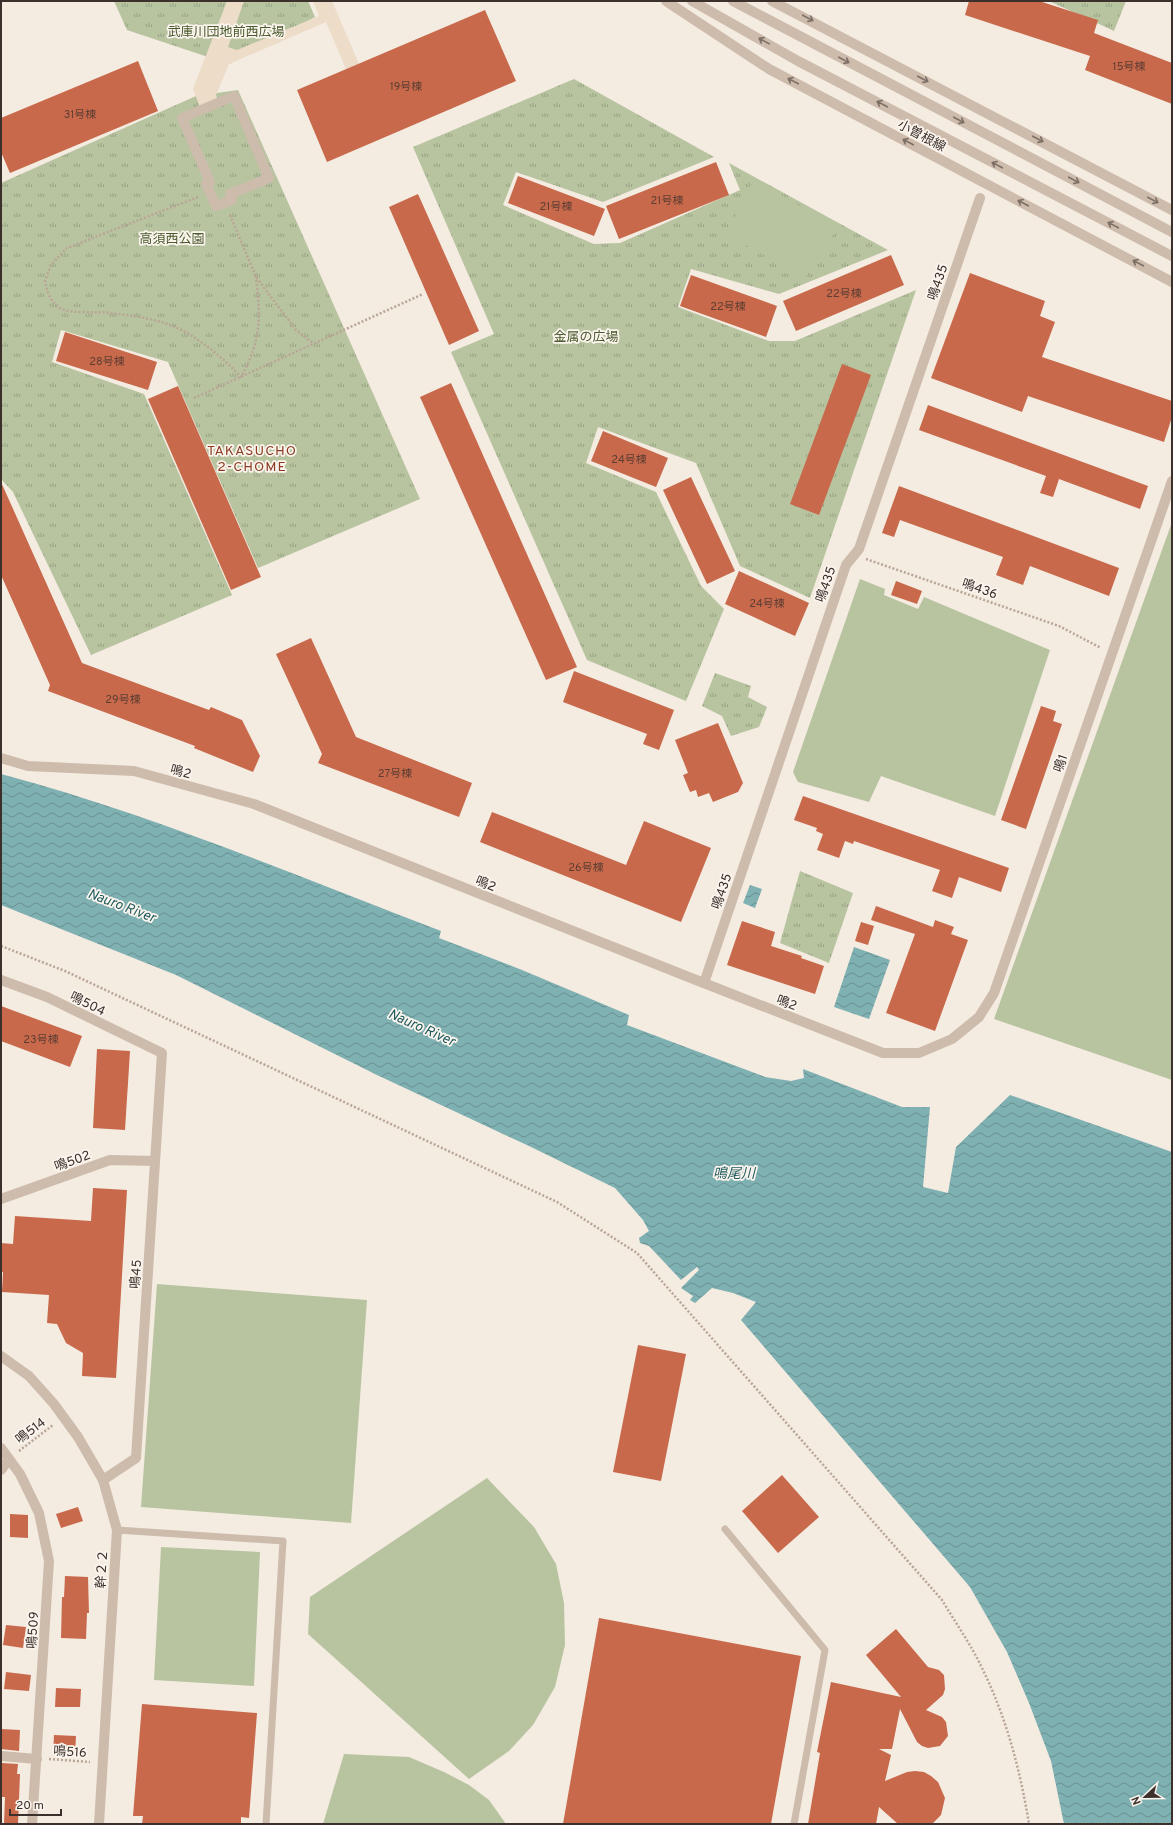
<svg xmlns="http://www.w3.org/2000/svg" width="1173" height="1825" font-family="Overpass,'Noto Sans JP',sans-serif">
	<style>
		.park { fill: url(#park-tufts) }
		.garden { fill: #b8c4a0 }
		.plaza { fill: #ecdcc8 }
		.water { fill: url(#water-waves) }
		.building { fill: #c8694b }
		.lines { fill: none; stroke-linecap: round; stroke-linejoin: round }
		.path { stroke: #b9a596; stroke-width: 2.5; stroke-dasharray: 2 2; stroke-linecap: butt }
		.service { stroke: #cdbbac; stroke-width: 7 }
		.pedestrian { stroke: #cdbbac; stroke-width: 10 }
		.minor { stroke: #cdbbac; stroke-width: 10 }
		.tertiary { stroke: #cdbbac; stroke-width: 10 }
		.oneway { stroke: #7d6f65 }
		.labels { text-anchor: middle; stroke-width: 3.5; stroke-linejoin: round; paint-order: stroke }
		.number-label { font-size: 11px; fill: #5e3e33 }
		.park-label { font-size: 13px; fill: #4a5a2e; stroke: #fbf5ee }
		.street-label { font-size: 13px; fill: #3b302b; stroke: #fbf5ee }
		.neighbourhood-label { font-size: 14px; letter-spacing: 1px; fill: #8c3b22; stroke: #fbf5ee }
		.water-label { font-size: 14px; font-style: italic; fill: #1f5a5e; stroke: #fbf5ee }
	</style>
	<defs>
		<pattern id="park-tufts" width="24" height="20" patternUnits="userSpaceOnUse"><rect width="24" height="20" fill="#b8c4a0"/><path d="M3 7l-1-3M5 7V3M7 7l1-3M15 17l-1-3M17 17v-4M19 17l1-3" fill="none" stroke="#97a083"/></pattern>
		<pattern id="water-waves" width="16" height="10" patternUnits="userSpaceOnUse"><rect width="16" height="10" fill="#7fb0b2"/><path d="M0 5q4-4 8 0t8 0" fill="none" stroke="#699091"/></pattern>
	</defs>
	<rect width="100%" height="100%" fill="#f4ebe1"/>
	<!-- park -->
	<g class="park">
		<path d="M114,1h194l7,16 -86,47 -102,-34z"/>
		<path d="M1049,1h77l-12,30z"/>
		<path d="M574,79l140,78 -111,45 -87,-30 -13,33 91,39 26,-1 120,-53 -11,-27 159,87 -109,44 -88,-25 -13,38 91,34h26l121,-51 -106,308 -70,-32 -44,-103 -98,-36 -12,36 70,29 45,94 23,23 -38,92 -99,-41 -136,-308 43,-18 -81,-187z"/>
		<path d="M238,90l182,409 -162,69 -90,-206 -107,-32 -9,32 92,32 88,201 -141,60 -78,-163 -12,-13v-296l195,-87z"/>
		<path d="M715,673l36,13 -3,11 19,10 -8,20 -28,9 -9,-20 -20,-10z"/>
		<path d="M800,871l53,22 -24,70 -49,-20z"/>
	</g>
	<!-- garden -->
	<g class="garden">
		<path d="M754,180l84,47 -33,51 -79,-44z"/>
		<path d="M1172,522v558l-178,-61z"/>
		<path d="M860,579l25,10 -1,6 34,14 6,-12 126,53 -55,166 -114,-40 -12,26 -71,-20 -5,-10z"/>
		<path d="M157,1284l210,16 -16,223 -210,-16z"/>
		<path d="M487,1478l47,49 22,37 8,39 1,42 -10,42 -22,38 -24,26 -40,28 -161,-145 2,-37z"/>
		<path d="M161,1547l99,5 -6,134 -100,-6z"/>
		<path d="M344,1754l65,3 35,15 25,13 20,15 17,24h-183z"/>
	</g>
	<!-- plaza -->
	<path class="plaza" d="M227,1h17l-16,46 9,3 82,-34 -6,-15h19l27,63 -13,5 -20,-47 -97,42 -13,31 3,8 -18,7 -8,-21z"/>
	<!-- water -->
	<g class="water">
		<path d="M1,774c151,40 295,102 440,157l-2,7 83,32 107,45 -2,10 138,52 26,4 13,-3 -1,-9 99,38h28l-7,80 25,6 8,-46 54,-52 162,57v672h-108l-13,-63 -22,-58 -22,-51 -37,-65 -229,-267 15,-18 -23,-9 -21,-5 -17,15 -5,-3 3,-4 -12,-8 18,-18 -2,-3 -16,13 -32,-34 -9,-3 -1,-5 10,-7 -6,-11 -28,-32 -86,-42 -152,-71 -201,-100 -175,-70z"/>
		<path d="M750,885l12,4 -7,19 -12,-5z"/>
		<path d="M854,947l36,13 -21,59 -35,-12z"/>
	</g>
	<!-- building -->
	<g class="building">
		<path d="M969,1h70l59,19 -4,13 78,30v41l-87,-34 5,-14 -125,-41z"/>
		<path d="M485,10l31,71 -189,81 -30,-72z"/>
		<path d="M138,61l20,50 -148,62 -9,-21v-34z"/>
		<path d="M716,162l13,33 -110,44 -13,-33z"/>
		<path d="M518,176l87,33 -11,27 -86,-33z"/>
		<path d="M418,194l61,137 -30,14 -60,-138z"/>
		<path d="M891,255l13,30 -108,46 -13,-30z"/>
		<path d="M970,273l75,28 -5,15 15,6 -13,35 130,44v16l-8,25 -136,-46 -6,16 -91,-34z"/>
		<path d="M691,275l86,31 -11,31 -86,-31z"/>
		<path d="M65,332l92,30 -9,28 -92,-29z"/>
		<path d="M842,364l29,11 -52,140 -29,-11z"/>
		<path d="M451,383l126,284 -31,13 -126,-283z"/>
		<path d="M178,386l83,191 -30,13 -83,-191z"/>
		<path d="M928,405l220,81 -8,23 -81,-30 -6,18 -13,-4 6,-17 -127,-46z"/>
		<path d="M603,431l65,27 -12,29 -65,-26z"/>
		<path d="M691,477l44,94 -28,13 -44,-94z"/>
		<path d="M1,482l81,181 127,47 2,-3 31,13 18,36 -7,16 -59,-24 1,-2 -147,-55 2,-6 -49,-110z"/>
		<path d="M899,486l220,82 -10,28 -79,-30 -7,19 -27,-10 7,-18 -103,-37 -6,17 -12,-4z"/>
		<path d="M739,571l70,32 -14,33 -70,-32z"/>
		<path d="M896,581l26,10 -5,13 -26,-9z"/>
		<path d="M311,638l45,99 116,46 -13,34 -141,-54 4,-9 -46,-100z"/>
		<path d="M574,671l100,39 -15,40 -16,-6 4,-10 -84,-32z"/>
		<path d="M1041,706l15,5 -3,10 9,3 -36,105 -25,-9z"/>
		<path d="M718,723l25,60 -5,9 -25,10 -4,-9 -11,4 -2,-7 -6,2 -7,-17 5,-2 -13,-33z"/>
		<path d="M803,796l206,72 -8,24 -42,-15 -7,21 -20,-7 8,-21 -86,-29 -1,3 -8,-3 -6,17 -22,-8 6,-16 -7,-3 1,-3 -23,-8z"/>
		<path d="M492,812l134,53 18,-44 67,27 -30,74 -201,-80z"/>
		<path d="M876,906l57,21 2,-7 19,7 -3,7 17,6 -33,91 -49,-18 29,-79 -44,-14z"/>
		<path d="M742,921l33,11 -4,14 31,10 -1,2 23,8 -9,28 -88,-29z"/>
		<path d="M861,922l13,4 -6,19 -13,-4z"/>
		<path d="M1,1006l81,30 -12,31 -69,-26z"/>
		<path d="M97,1049l33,2 -5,79 -32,-2z"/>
		<path d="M93,1188l34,2 -11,188 -34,-2 1,-23 -17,-10 -9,-19 -10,-1 2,-28 -47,-3 1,-20h-2v-29l12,1 2,-28 76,5z"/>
		<path d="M638,1345l48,9 -25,127 -48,-9z"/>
		<path d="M782,1475l37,42 -41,36 -36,-42z"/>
		<path d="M78,1507l5,14 -22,7 -5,-14z"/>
		<path d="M10,1514l18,1v23l-18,-1z"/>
		<path d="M65,1576l23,1 1,36h-2l-1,26 -25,-1 1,-41h2z"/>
		<path d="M599,1618l202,38 -30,168h-208z"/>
		<path d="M6,1625l20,2 -3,21 -20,-3z"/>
		<path d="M896,1629l32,38 11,3 5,5 1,14 -2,6 -17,15 16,7 4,5 2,14 -8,10 -12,2 -6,-2 -5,-4 -17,-33 -8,40h-13l12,6 -6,26 22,-9 8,-1 9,1 7,4 7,6 7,16 -4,17 -9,9h-34l-19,-17 -3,17h-68l12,-71 -3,-1 14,-70 70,15 -35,-42z"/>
		<path d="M6,1672l25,3 -2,16 -25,-2z"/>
		<path d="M56,1688l25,1 -1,18h-25z"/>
		<path d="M142,1704l115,9 -8,105 -8,-1v7h-99l1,-8h-10z"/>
		<path d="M1,1729l19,1 -1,21 -18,-2z"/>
		<path d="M54,1735l22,1 -1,19 -22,-1z"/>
		<path d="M2,1763l16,1 -1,10h3l-2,50h-14l1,-27h-4z"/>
	</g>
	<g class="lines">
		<!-- path -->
		<g class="path">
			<path d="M198,197l-131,51 -16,17 -6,16c2,11 6,23 17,28 11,5 35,2 48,4 20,2 41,5 60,12 22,7 55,34 71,52 20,-35 20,-61 15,-100"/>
			<path d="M230,215l26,62 40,53 17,13"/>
			<path d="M194,398l229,-104"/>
			<path d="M866,559l193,67 42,22"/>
			<path d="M1,946l64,25 492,231 80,51 305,347c13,22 28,43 39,66 25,50 39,103 48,158"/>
			<path d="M19,1451l34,-26"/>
			<path d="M49,1759l41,3"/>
		</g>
		<!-- service -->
		<g class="service">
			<path d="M725,1529l100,121 -31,174"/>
			<path d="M117,1530l166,11 -17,283"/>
		</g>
		<!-- pedestrian -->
		<g class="pedestrian">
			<path d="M234,96l35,82 -39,16 2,6 -16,6 -10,-22 4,-2 -28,-64z"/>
			<path d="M704,983l142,-418 13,-16 121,-351"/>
		</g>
		<!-- minor -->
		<g class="minor">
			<path d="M666,1l103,68 403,213"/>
			<path d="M772,1l400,209"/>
			<path d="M1,980l46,17 115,56 -26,405 -33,22"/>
			<path d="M1,1199l109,-39 45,1"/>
			<path d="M1,1448l19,26 19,39 10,48 -17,263"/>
			<path d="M1,1470l8,-11"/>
			<path d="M1,1756l36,3"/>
		</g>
		<!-- tertiary -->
		<g class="tertiary">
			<path d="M692,1l106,60 374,195"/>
			<path d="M733,1l439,231"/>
			<path d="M1,758l27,8 106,5 120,33 437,174 192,75h36l33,-14 27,-22 15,-24 178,-512"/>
			<path d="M1,1356l28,20 25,28 24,33 25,43 14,50 -18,294"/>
		</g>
	</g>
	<!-- one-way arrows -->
	<defs><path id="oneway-shaft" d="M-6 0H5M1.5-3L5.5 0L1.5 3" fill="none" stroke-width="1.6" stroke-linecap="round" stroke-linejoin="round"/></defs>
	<g class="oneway">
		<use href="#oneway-shaft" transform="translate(808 18) rotate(28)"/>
		<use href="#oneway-shaft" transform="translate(764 41) rotate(-151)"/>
		<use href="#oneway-shaft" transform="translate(844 60) rotate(28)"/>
		<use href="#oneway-shaft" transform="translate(923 79) rotate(28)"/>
		<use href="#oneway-shaft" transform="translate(793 81) rotate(-152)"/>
		<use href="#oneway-shaft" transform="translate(882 104) rotate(-152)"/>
		<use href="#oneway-shaft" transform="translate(959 120) rotate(28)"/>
		<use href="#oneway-shaft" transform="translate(1038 139) rotate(28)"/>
		<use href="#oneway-shaft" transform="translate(908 142) rotate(-152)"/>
		<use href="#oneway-shaft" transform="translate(997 165) rotate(-152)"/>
		<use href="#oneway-shaft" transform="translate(1074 180) rotate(28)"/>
		<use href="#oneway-shaft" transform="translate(1153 200) rotate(28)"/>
		<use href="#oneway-shaft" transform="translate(1023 203) rotate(-152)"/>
		<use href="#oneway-shaft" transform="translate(1113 225) rotate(-152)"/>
		<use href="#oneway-shaft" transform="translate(1138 263) rotate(-152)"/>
	</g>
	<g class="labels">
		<!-- number labels -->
		<g class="number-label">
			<text x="1129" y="70">15号棟</text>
			<text x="406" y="90">19号棟</text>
			<text x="80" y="118">31号棟</text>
			<text x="667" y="204">21号棟</text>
			<text x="556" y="210">21号棟</text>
			<text x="844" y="297">22号棟</text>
			<text x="728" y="310">22号棟</text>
			<text x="107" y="365">28号棟</text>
			<text x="629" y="463">24号棟</text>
			<text x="767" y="607">24号棟</text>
			<text x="123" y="703">29号棟</text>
			<text x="395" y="777">27号棟</text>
			<text x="586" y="871">26号棟</text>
			<text x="41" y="1043">23号棟</text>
		</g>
		<!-- park labels -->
		<g class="park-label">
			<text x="226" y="36">武庫川団地前西広場</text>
			<text x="172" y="243">高須西公園</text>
			<text x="586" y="341">金属の広場</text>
		</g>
		<!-- street labels -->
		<g class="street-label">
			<text transform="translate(922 135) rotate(28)" y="5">小曽根線</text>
			<text transform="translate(937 282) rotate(-71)" y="5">鳴435</text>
			<text transform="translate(825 584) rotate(-71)" y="5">鳴435</text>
			<text transform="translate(980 588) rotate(19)" y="5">鳴436</text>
			<text transform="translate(1060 763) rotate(-71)" y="5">鳴1</text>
			<text transform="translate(181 771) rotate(15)" y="5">鳴2</text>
			<text transform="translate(486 883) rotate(22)" y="5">鳴2</text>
			<text transform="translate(721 891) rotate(-71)" y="5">鳴435</text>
			<text transform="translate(787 1002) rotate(21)" y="5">鳴2</text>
			<text transform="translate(88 1003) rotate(26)" y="5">鳴504</text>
			<text transform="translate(72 1160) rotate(-20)" y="5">鳴502</text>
			<text transform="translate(135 1274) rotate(-86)" y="5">鳴45</text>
			<text transform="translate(30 1430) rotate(-37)" y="5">鳴514</text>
			<text transform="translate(101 1569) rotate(-86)" y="5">幹２２</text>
			<text transform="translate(32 1630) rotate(-86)" y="5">鳴509</text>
			<text transform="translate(70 1751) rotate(3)" y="5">鳴516</text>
		</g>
		<!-- neighbourhood labels -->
		<g class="neighbourhood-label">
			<text x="252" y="455">TAKASUCHO<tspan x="252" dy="16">2-CHOME</tspan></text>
		</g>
		<!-- water labels -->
		<g class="water-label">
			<text transform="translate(122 905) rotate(21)" y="5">Nauro River</text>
			<text transform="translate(422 1027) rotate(24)" y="5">Nauro River</text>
			<text x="734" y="1178">鳴尾川</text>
		</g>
	</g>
	<!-- border -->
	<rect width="1173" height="1825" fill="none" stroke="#3b302b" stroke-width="4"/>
	<!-- north arrow -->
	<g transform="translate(1145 1797) rotate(248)" stroke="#fbf5ee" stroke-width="3" paint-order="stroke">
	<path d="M0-3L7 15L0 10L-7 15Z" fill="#3b302b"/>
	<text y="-6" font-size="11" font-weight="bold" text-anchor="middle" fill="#3b302b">N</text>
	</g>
	<!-- scale -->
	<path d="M10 1809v6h51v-6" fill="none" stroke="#3b302b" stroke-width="2"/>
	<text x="16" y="1809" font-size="12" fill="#3b302b" stroke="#fbf5ee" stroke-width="3" paint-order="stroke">20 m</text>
</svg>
